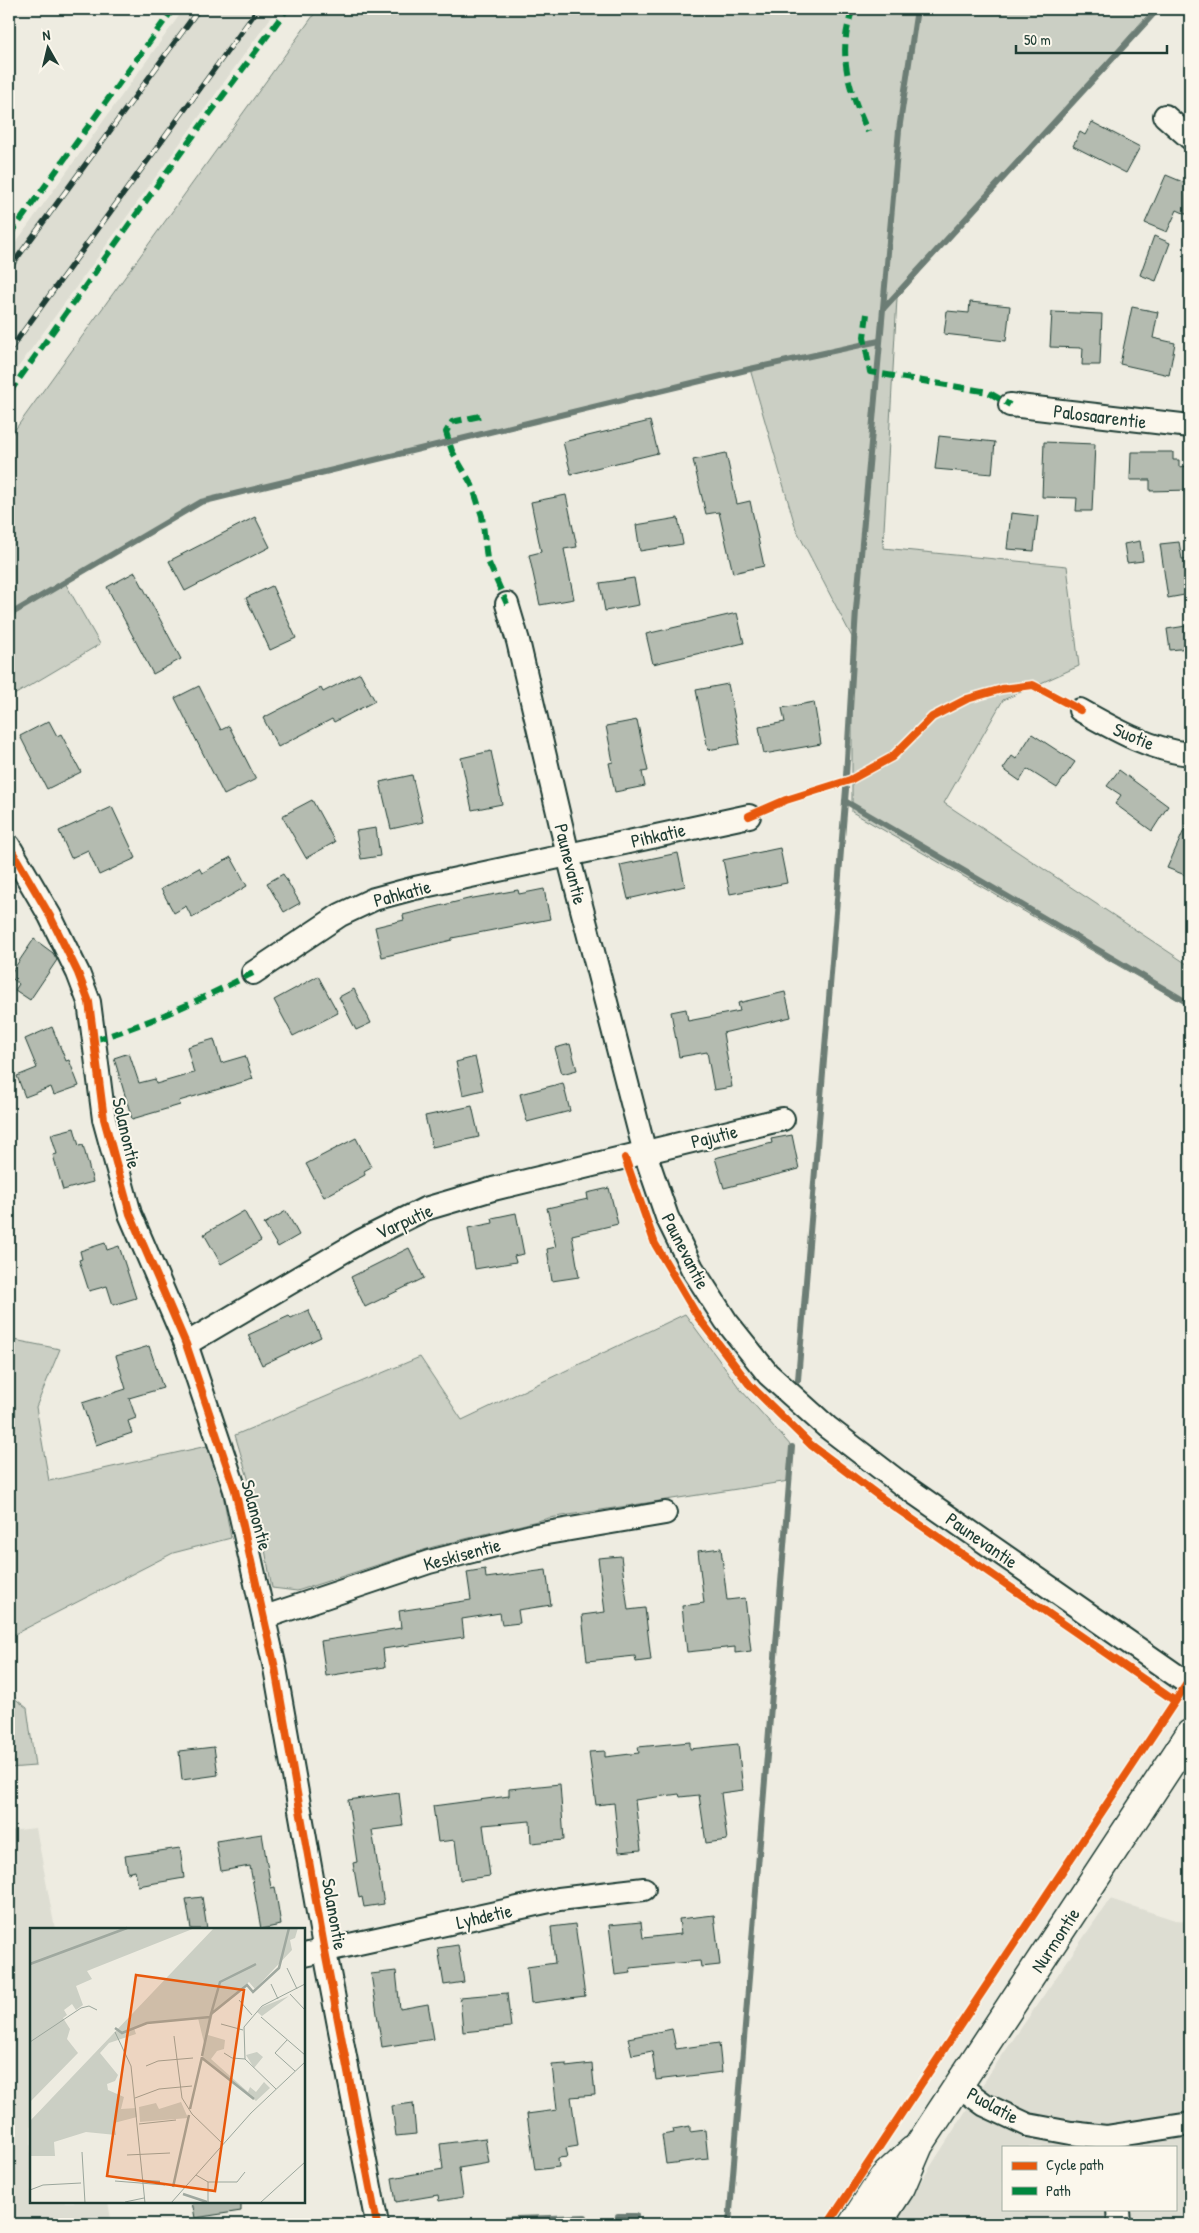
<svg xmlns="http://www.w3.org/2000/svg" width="1199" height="2233" font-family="'Patrick Hand',sans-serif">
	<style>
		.built { fill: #ddddd2; fill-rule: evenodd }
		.green { fill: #cbcfc4; stroke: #75867c }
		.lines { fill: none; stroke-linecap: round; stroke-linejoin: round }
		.stream { stroke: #6c7d74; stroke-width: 6 }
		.building { fill: #b4bbb0; stroke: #1f3d34 }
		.minor-casing { stroke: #1f3d34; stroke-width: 26 }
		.major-casing { stroke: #1f3d34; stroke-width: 31 }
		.minor { stroke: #fbf7ec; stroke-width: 22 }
		.major { stroke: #fbf7ec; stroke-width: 28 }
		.rail-casing { stroke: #1f3d34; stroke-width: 5.5 }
		.rail { stroke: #fbf7ec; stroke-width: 4; stroke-dasharray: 11; stroke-linecap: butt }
		.quiet { stroke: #00873e; stroke-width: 6; stroke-dasharray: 12 6; stroke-linecap: butt }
		.cycleway-casing { stroke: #fbf7ec; stroke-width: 11 }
		.cycleway { stroke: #e8590c; stroke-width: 8 }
		.labels { text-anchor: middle; stroke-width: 4; stroke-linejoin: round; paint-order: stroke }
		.street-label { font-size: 19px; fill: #1f3d34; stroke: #fbf7ec }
		.inset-river { fill: none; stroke: #9fa89f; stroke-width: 2.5 }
		.inset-road { fill: none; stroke: #9ba69c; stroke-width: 1 }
		.view { fill: #e8590c; fill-opacity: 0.15; stroke: #e8590c; stroke-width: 2.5 }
		.inset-edge { fill: none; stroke: #1f3d34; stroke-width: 2.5 }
	</style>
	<rect width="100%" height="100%" fill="#eeece1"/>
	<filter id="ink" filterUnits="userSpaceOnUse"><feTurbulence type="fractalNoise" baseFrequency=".02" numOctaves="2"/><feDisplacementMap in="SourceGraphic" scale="10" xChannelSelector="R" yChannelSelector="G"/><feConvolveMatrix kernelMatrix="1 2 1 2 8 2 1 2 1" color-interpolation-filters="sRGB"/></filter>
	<g filter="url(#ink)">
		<!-- built -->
		<g class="built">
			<path d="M184,9h93l-268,371v-128z"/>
			<path d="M36,1828l19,101h-24v273h77l4,22h-103v-393z"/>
			<path d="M1110,1899l65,21 15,1v303h-296l94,-148zM1003,2147h172v62h-172z"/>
		</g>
		<!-- green -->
		<g class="green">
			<path d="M318,9h835l-256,289 -14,250 184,18 12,100 -76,34 -59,103 246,163v41l-338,-195v-175l-56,-108 -46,-160 -549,133 -137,79 36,63 -91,54v-260z"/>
			<path d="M685,1314l56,76 51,57 -3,34 -240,37 -116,29 -136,44 -25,-3 -14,-77 -23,-76 185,-78 42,63z"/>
			<path d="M9,1339l51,10 -24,58 13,74 158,-35 15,43 9,49 -58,15 -164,84z"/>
			<path d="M9,1694l18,14 8,58 -26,2z"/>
		</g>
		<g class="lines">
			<!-- stream -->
			<g class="stream">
				<path d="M883,308l16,-178 18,-121"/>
				<path d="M9,615l192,-113 549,-133 129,-28"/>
				<path d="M846,776l10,-166 27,-301 275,-300"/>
				<path d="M845,801l345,203"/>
				<path d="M798,1380l48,-591"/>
				<path d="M618,2216h18"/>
				<path d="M463,2224l51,-5 71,-2"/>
				<path d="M668,2224h3"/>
				<path d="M729,2224l63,-777"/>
			</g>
		</g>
		<!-- building -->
		<g class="building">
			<path d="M1092,122l48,25 -14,26 -53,-27 7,-14 5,3z"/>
			<path d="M1166,175l24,10v31l-13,-6 -10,22 -22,-9z"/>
			<path d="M1154,236l16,7 -14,38 -16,-6z"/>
			<path d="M970,302l40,4 -4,35 -62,-7 3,-23 22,2z"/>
			<path d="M1132,307l26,5 -5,26 22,5 -6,32 -49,-11z"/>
			<path d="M1052,312l50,2 -2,51h-18l1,-17 -33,-1z"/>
			<path d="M650,421l8,32 -87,21 -8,-32z"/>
			<path d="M939,436l56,6 -3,32 -57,-5z"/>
			<path d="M1044,442l51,2 -3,67h-16l1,-13 -35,-1z"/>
			<path d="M1131,452h42v8h6v7l11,-1v24l-40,1v-11h-20z"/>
			<path d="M726,453l11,51 13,-3 14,65 -31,7 -14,-61 -13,2 -13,-54z"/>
			<path d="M566,495l11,52 -13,2 10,50 -34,6 -11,-50 12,-3 -10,-50z"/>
			<path d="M1011,513l27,3 -4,35 -27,-2z"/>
			<path d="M255,517l15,30 -85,44 -16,-30z"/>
			<path d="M678,518l5,26 -43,7 -4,-26z"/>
			<path d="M1140,541l3,20 -16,2 -3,-19z"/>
			<path d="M1179,542l3,17 8,-1v36l-22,4 -8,-54z"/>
			<path d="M135,572l46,87 -28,15 -46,-87z"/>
			<path d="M634,578l5,27 -34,6 -5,-28z"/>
			<path d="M272,586l24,52 -26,12 -24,-52z"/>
			<path d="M737,613l7,30 -91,21 -7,-30z"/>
			<path d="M1186,626l3,22 -19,2 -3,-21z"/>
			<path d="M360,673l15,28 -41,21 -2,-3 -54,28 -15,-29 58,-30 2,4z"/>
			<path d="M728,684l12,60 -32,6 -12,-60z"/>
			<path d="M199,686l22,44 8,-4 27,53 -32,16 -49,-97z"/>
			<path d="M814,702l7,42 -57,10 -5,-27 26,-5 -3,-14z"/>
			<path d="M637,720l11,51 -6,1 3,14 -30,6 -6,-29 4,-1 -7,-36z"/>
			<path d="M49,721l8,15 4,-2 20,38 -34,17 -27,-53z"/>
			<path d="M1032,734l43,28 -18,26 -30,-19 -7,12 -17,-12 9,-13 4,3z"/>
			<path d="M491,751l11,53 -30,6 -11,-52z"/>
			<path d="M1119,770l49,36 -16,25 -37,-27 6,-9 -14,-9z"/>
			<path d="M412,775l11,47 -32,7 -11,-47z"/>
			<path d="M312,800l23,42 -29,16 -24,-42z"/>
			<path d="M112,807l24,51 -37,17 -11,-25 -17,8 -12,-27z"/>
			<path d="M1190,817v45l-5,13 -18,-7z"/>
			<path d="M376,828l4,28 -19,3 -5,-28z"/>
			<path d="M780,848l7,35 -57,11 -7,-34z"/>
			<path d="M678,853l7,33 -57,13 -8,-34z"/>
			<path d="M231,857l16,29 -55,32 -6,-12 -12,7 -13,-24 38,-21 3,5z"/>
			<path d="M283,874l17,29 -16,9 -17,-29z"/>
			<path d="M544,889l6,30 -98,19v2l-70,17 -7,-30 29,-7 -1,-5 65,-16 50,-9 1,4z"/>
			<path d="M34,939l19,14 4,7 -27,40 -15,-10 4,-6 -10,-8z"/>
			<path d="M318,976l20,37 -45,23 -19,-36z"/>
			<path d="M354,989l17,34 -15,7 -17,-33z"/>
			<path d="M785,992l6,25 -68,16 9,54 -18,3 -7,-38 -28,5 -8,-45 15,-3 2,12 52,-10 -2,-8z"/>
			<path d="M52,1027l14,34 3,-1 10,26 -25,9 -3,-8 -26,10 -8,-21 20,-8 -12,-29z"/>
			<path d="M214,1039l7,24 24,-7 8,23 -74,22 1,4 -48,14 -18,-61 15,-5 10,30 16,-4 1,5 38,-11 -7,-26z"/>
			<path d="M570,1044l7,26 -15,4 -7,-26z"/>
			<path d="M475,1057l8,33 -20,5 -7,-33z"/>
			<path d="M563,1083l7,28 -43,11 -7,-28z"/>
			<path d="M472,1106l7,31 -47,10 -7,-31z"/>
			<path d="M74,1128l5,18 4,-1 10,37 -30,8 -10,-35 4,-1 -6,-20z"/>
			<path d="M792,1135l7,34 -75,19 -9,-30 57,-15 -1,-4z"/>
			<path d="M356,1138l15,29 -7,4 1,4 -41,22 -18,-33z"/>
			<path d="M609,1188l9,36 -46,11 7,42 -27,4 -5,-32 9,-2 -9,-39 41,-9 -1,-6z"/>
			<path d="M244,1211l17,30 -40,23 -17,-30z"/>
			<path d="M286,1211l13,24 -21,12 -14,-23z"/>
			<path d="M516,1213l8,41 -10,2 2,6 -41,7 -7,-41 25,-5 -1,-5z"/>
			<path d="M105,1243l2,7 12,-4 17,52 -23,7 -6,-19 -18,5 -10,-31 3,-1 -2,-8z"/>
			<path d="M409,1248l15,30 -59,29 -14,-30z"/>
			<path d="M308,1310l13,27 -59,28 -14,-30 41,-19 2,2z"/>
			<path d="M149,1346l14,42 -34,10 7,20 -8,3 4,12 -36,12 -14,-42 44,-14 -10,-33z"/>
			<path d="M721,1548l6,52 18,-2 6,53 -16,2v-6l-48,5 -5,-46 22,-3 -6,-52z"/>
			<path d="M621,1556l7,54 17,-2 6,52 -15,2 -1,-6 -48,5 -5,-46 23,-3 -7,-54z"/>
			<path d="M485,1569l1,9 60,-8 5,35 -33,5 2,13 -18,2 -2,-12 -38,6 2,18 -81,12 2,18 -59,9 -5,-35 80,-13 -2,-17 72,-11 -4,-28z"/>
			<path d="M690,1742v7l48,-5 5,46 -22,3 6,47 -21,3 -7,-48 -19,2 -1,-3 -44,6 6,50 -22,2 -5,-49 -18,2 -7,-53 16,-1v6l34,-4 -1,-6z"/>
			<path d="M214,1747l4,28 -36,5 -3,-29z"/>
			<path d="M560,1784l4,56 -33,3 -1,-22 -47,4 7,51 -30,4 -5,-40 -17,2 -5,-36 76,-10v-7z"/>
			<path d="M399,1793l4,33 -31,4 12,74 -20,3 -2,-10 -3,1 -6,-35 4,-1 -9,-62z"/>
			<path d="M262,1834l9,54 4,-1 6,38 -20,4 -11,-63 -29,5 -5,-30z"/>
			<path d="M180,1848l4,30 -46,8 -3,-15 -7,2 -3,-17z"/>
			<path d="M202,1897l5,32h-16l-5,-30z"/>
			<path d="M714,1915l6,50 -19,2 -1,-6 -70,7 1,5 -16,2 -6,-50 32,-3 2,16 38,-4 -2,-15z"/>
			<path d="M575,1924l10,72 -54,7 -4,-36 28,-4 -4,-36z"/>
			<path d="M458,1945l6,37 -20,3 -6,-37z"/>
			<path d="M396,1971l4,38 28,-5 6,35 -52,8 -11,-73z"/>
			<path d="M507,1993l4,34 -48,5 -3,-35z"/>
			<path d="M672,2029l4,20 43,-6 3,29 -66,8 -4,-29 -20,4 -4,-17z"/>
			<path d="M566,2064v3l26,-3 3,31 -24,2 7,49 -12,2 2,9 -10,1 1,9 -24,3 -8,-56 30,-4 -5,-45z"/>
			<path d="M413,2103l3,31 -20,2 -4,-30z"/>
			<path d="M690,2126v6l15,-2 3,29 -42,5 -4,-29 12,-2 -1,-4z"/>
			<path d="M485,2138l4,25 -30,5 4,29 -24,4 -1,-6 -42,7 -4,-24 51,-9 -3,-25z"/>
			<path d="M192,2202h49v9l-46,7z"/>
		</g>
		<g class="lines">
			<defs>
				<g id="minor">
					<path d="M1165,116l25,22"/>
					<path d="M1010,405l180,21"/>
					<path d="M507,604l11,37 50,214 77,298 22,64 25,51 34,53 42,53 59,53 73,56 290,202"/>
					<path d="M1080,710c34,19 70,40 110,44"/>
					<path d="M9,846l41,70 28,57 11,29 15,117 26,95 56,130 49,146 40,178 50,284 52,272"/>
					<path d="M253,973l87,-58 34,-16 41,-11 334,-72"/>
					<path d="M186,1344l175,-103 64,-32 68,-20 290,-70"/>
					<path d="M265,1617l164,-55 106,-27 130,-22"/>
					<path d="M304,1955l255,-56 85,-10"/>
					<path d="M959,2086l26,19 43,20 43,8 35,4 84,-13"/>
					<path d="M1118,2209l1,15"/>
				</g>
				<g id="major">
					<path d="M853,2224l30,-46 29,-27"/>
					<path d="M877,2224l24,-37 18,-42 271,-411"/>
				</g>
			</defs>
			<!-- minor casing -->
			<use href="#minor" class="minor-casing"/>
			<!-- major casing -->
			<use href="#major" class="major-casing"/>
			<!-- minor -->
			<use href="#minor" class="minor"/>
			<!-- major -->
			<use href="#major" class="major"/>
			<defs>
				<g id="rail">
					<path d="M9,269l190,-260"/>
					<path d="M9,351l249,-342"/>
				</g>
			</defs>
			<!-- rail casing -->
			<use href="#rail" class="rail-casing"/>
			<!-- rail -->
			<use href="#rail" class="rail"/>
			<!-- quiet -->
			<g class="quiet">
				<path d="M853,9c-17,45 -4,81 15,123"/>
				<path d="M9,236l164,-227"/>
				<path d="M867,314l-3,23 6,35 118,20 22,13"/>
				<path d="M9,393l154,-216 124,-168"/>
				<path d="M480,416l-28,6 -6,10 6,19 20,34 10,31 5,43 20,45"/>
				<path d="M94,1040c56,-16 107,-41 159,-67"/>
			</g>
			<defs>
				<g id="cycleway">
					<path d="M749,816l37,-16 64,-20 42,-23 40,-40 35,-18 35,-10 31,-4 47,25"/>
					<path d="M9,846l41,70 28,57 11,29 15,117 26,95 56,130 49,146 40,178 50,284 52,272"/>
					<path d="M625,1158l30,86 43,73 51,67 62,61 72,54 292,202"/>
					<path d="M828,2224l362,-545"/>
				</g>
			</defs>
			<!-- cycleway casing -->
			<use href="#cycleway" class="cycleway-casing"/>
			<!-- cycleway -->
			<use href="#cycleway" class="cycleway"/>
		</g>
	</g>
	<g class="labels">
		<!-- street labels -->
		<g class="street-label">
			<text transform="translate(1100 416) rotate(7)" y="7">Palosaarentie</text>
			<text transform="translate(1134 736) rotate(23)" y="7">Suotie</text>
			<text transform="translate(658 835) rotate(-13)" y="7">Pihkatie</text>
			<text transform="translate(571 864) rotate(76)" y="7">Paunevantie</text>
			<text transform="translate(402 893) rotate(-15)" y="7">Pahkatie</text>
			<text transform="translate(127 1133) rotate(77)" y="7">Solanontie</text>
			<text transform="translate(714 1136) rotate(-14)" y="7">Pajutie</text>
			<text transform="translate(404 1221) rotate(-24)" y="7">Varputie</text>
			<text transform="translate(686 1251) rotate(63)" y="7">Paunevantie</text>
			<text transform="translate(257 1515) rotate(75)" y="7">Solanontie</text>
			<text transform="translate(982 1540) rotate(35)" y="7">Paunevantie</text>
			<text transform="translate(462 1554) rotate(-15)" y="7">Keskisentie</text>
			<text transform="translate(335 1914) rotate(80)" y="7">Solanontie</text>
			<text transform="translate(484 1916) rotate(-13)" y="7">Lyhdetie</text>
			<text transform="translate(1055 1940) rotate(-57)" y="7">Nurmontie</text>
			<text transform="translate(993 2105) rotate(29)" y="7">Puolatie</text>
		</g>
	</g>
	<!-- overview -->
	<g transform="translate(30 1928)">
		<rect width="275" height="275" fill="#eeece1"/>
		<path d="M0,0h165l-108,43 5,8 -16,7 7,19 -7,5 -4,-6 -8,6 3,5 -4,3 7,11 -3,10 11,14 -48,49zM184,0h84l-3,10 -5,2 2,10 -37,39 -6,-7 -36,31 -5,22 17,5 -1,9 -7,2 -6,8 37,33 2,-5 6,5 8,-10 6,6 -14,13 -54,-42 2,-16 -6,-25 -51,5 -13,5 2,6 -27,9 -9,10 18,22 -3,6 -8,3 1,6 16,7 -3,12 15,-1 1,9 -23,6 2,12 -30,-3 -32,10 1,14h-25v-35zM259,68l-27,20 -5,-4 5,-5zM227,124l6,5 -9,11 -8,-13zM151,174l7,16 -48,4 -1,-15 17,-4 3,6z" fill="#cbcfc4"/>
		<path class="inset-river" d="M0,36l97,-36M181,86l9,-32 36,-18M85,100l7,5 25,-10 63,-6M172,128l9,-42 36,-29 6,7 26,-24 10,-40M172,130l52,41M160,181l12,-52M113,253l17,1M143,259l16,-72M153,266l24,8"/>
		<path class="inset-road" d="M257,40l10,21M241,56l7,15M260,66l15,16M209,72l13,15M231,89l44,38M191,96l22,6M85,104l16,34 14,137M144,108l8,62 10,16 31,30M257,112l-12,13 20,18M0,114l51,-34 8,-2 8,4M194,125l8,5 13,1M116,138l12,-5 35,-3M246,161l-31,-30 -1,-32 18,-21 43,-22M105,170l24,-9 33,-3M109,196l37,-4M52,224l3,51M97,227l43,-2M166,247l12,7h29l8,-10M85,253l50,4M0,262l13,-5 38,-2M95,274l19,-4M141,275l80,-90 54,-51M178,275v-21M230,275l45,-41"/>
		<path class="view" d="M106,47l108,15 -29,201 -108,-15z"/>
		<rect width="275" height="275" class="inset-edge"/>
	</g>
	<!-- margin -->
	<rect width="1199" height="2233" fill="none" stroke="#fbf7ec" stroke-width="30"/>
	<rect x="15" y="15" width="1169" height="2203" fill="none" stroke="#1f3d34" stroke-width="2" filter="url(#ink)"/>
	<!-- legend -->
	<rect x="1002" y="2146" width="175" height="65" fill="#fbf7ec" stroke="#a3ada2"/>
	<rect x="1012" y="2162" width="25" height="8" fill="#e8590c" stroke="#a3ada2"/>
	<text x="1046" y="2170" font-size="15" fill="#1f3d34">Cycle path</text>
	<rect x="1012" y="2187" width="25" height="8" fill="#00873e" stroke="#a3ada2"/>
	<text x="1046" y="2196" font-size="15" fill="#1f3d34">Path</text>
	<!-- north arrow -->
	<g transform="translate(48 48) rotate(352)" stroke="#fbf7ec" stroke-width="4" paint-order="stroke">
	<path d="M0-4L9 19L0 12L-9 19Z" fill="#1f3d34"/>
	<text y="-8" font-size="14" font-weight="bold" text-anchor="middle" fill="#1f3d34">N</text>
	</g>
	<!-- scale -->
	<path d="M1016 45v8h151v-8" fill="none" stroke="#1f3d34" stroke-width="2.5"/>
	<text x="1024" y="45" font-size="15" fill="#1f3d34" stroke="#fbf7ec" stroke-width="4" paint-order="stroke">50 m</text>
</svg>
